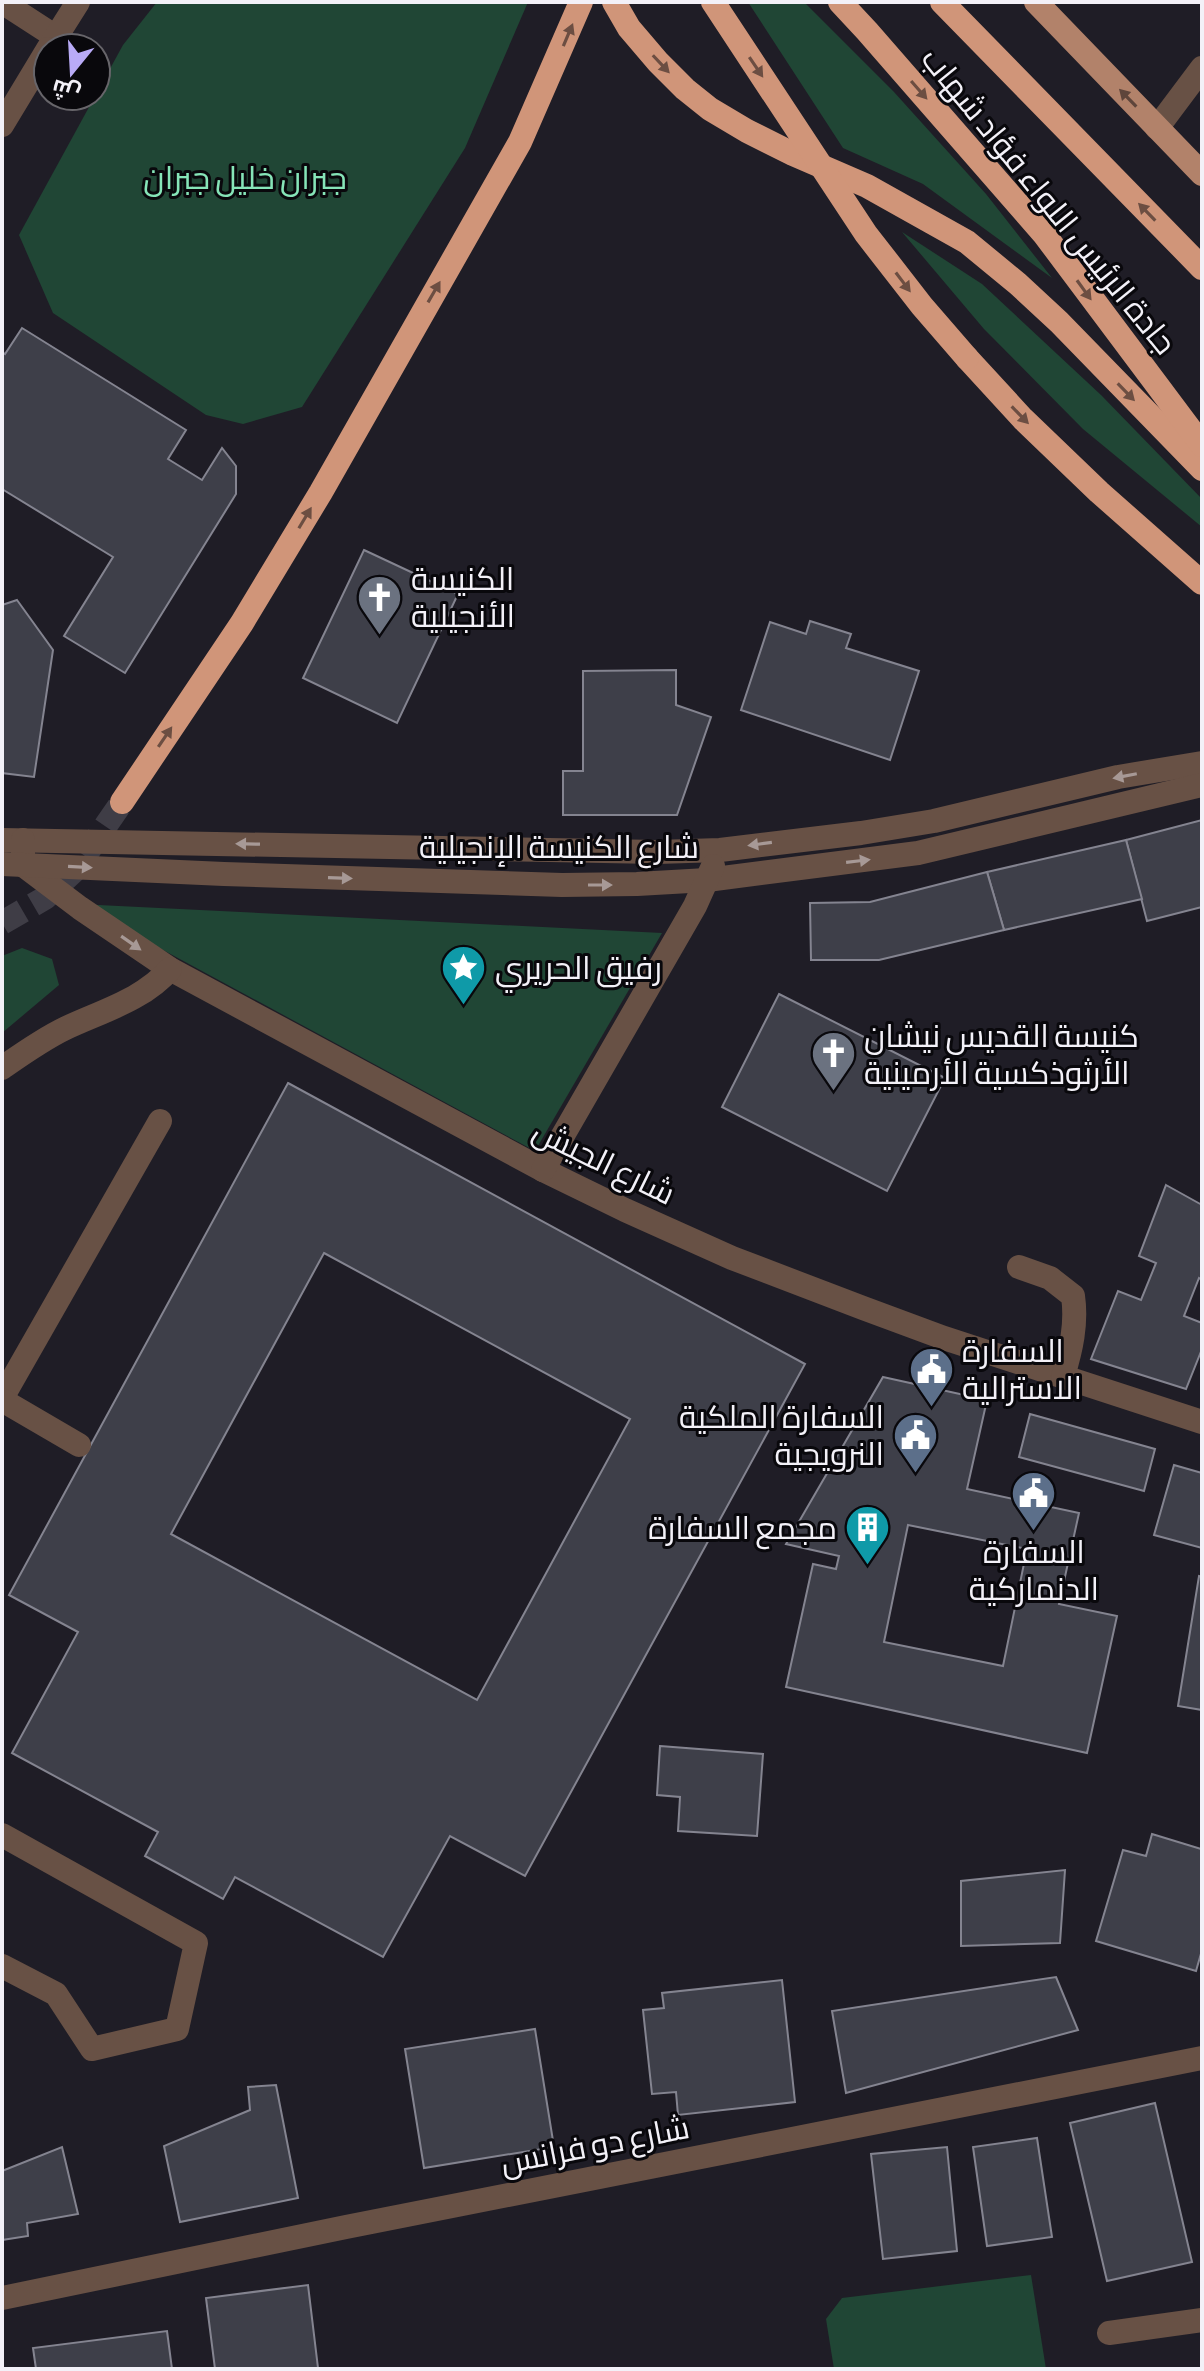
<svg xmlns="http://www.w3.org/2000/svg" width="1204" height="2371" font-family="'Alegreya Sans',Cairo,sans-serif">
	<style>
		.green { fill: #204635 }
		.building { fill: #3e3f49; stroke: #848490; stroke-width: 2; fill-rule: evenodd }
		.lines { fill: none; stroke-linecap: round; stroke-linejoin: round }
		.highway-tunnel { stroke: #3f3d46; stroke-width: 24; stroke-dasharray: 24 12; stroke-linecap: butt }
		.minor { stroke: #685145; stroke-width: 24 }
		.major { stroke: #b2826a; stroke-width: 24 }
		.highway { stroke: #d09579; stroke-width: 24 }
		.highway-bridge { stroke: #d09579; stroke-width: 24 }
		.oneway { fill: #6c4e42 }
		.oneway2 { fill: #5e453b }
		.oneway3 { fill: #a79996 }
		.labels { text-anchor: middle; stroke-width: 6; stroke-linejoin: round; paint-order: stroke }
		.park-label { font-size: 32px; fill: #86e5b8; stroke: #09080c }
		.street-label { font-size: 32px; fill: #f3f1f8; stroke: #09080c }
		.poi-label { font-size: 32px; fill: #f3f1f8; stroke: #09080c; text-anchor: start }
	</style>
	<rect width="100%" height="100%" fill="#1f1d26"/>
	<!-- green -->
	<g class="green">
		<path d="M157,2h371l-63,146 -163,259 -59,17 -37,-9 -153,-102 -34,-78 104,-190z"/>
		<path d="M748,2h56l90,90 92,102 66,84 -129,-94 -80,-36z"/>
		<path d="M902,232l80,52 119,111 101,104v28l-119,-98 -99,-100z"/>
		<path d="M78,904l584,29 -127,218z"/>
		<path d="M22,948l30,11 7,26 -57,48v-77z"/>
		<path d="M1031,2275l15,94h-212l-8,-50 16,-21z"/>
	</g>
	<!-- building -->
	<g class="building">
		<path d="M22,328l164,102 -18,29 34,21 20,-32 14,18v28l-111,179 -61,-37 49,-79 -111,-68v-137l3,2z"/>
		<path d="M364,550l94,44 -61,129 -94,-45z"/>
		<path d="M17,600l36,50 -19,127 -32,-4v-168z"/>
		<path d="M810,621l41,13 -5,14 73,23 -29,89 -149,-50 29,-88 36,12z"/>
		<path d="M676,670v35l35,12 -34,98h-114v-44h20v-100z"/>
		<path d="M1202,820v87l-55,14 -21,-81z"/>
		<path d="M1126,840l16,59 -138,31 -17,-58z"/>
		<path d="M987,872l17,58 -125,30h-68l-1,-57 60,-1z"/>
		<path d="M779,994l166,84 -58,113 -165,-84z"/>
		<path d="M288,1083l517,281 -280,512 -75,-40 -67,121 -148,-80 -12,22 -78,-43 13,-24 -146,-79 66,-121 -69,-37zM324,1253l306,166 -153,281 -306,-166z"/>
		<path d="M1166,1185l36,20v75l-3,-2 -15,38 18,7v26l-16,40 -95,-30 27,-68 23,9 15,-37 -17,-7z"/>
		<path d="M883,1377l104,23 -20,89 112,24 -20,91 58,12 -30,137 -301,-66 27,-123 23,5 3,-13 -53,-12zM908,1525l119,24 -24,117 -119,-24z"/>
		<path d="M1030,1414l125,35 -11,42 -125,-34z"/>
		<path d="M1174,1465l28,8v75l-48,-13z"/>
		<path d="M1199,1576l3,1v133l-24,-4z"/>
		<path d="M660,1746l103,8 -6,82 -79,-5 2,-34 -23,-2z"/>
		<path d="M1152,1834l49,15 1,-4v105l-6,21 -100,-30 27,-91 23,6z"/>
		<path d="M1065,1870l-5,73 -99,3v-65z"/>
		<path d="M1056,1977l22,53 -232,63 -14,-82z"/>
		<path d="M782,1980l13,122 -117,13 -2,-23 -24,2 -9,-84 21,-2 -2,-15z"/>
		<path d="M535,2029l19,118 -130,21 -19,-119z"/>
		<path d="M276,2085l22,113 -118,24 -16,-76 86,-36 -2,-23z"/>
		<path d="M1155,2103l37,159 -85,19 -37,-158z"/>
		<path d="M1037,2138l15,99 -65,9 -14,-99z"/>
		<path d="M62,2147l16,67 -51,9 1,13 -26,4v-69z"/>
		<path d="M947,2147l10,104 -74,8 -12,-105z"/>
		<path d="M308,2285l10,83 -103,1 -9,-71z"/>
		<path d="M167,2331l5,38h-136l-3,-21z"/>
	</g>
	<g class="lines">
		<!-- highway-tunnel -->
		<path class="highway-tunnel" d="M2,923l43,-25 30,-28 47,-68"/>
		<!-- minor -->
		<g class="minor">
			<path d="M2,2l54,35"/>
			<path d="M49,48l29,-46"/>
			<path d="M2,125l46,-76"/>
			<path d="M1157,128l45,-60"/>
			<path d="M2,840l655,12 63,-2 141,-17 73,-12 184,-44 84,-14"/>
			<path d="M23,840v25l57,43 90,61 373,201 82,40 107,48 131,50 81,30 258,84"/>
			<path d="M2,864l222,10 338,11 75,-1 70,-4 211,-27 284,-68"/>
			<path d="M2,1068c20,-14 41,-29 64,-40 36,-17 77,-28 104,-59"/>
			<path d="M543,1170l152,-264 18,-40"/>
			<path d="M1019,1267l31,11 23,18c4,28 -2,54 -10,80"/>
			<path d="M2,1398l158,-277"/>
			<path d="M2,1400l77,45"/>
			<path d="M2,1835l194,108 -19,86 -85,20 -36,-55 -54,-28"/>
			<path d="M2,2298l344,-71 856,-169"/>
			<path d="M1109,2333l93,-13"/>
		</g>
		<!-- major -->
		<path class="major" d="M1036,2l166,172"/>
		<!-- highway -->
		<g class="highway">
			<path d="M614,2l15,26 29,34 27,27 25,20 37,22 46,23 74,32 100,56 51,42 41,38 143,147"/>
			<path d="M840,2l27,29 177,203 158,211"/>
			<path d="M942,2l260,266"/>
			<path d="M967,358l56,61 76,73 103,91"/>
			<path d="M122,802l120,-179 79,-131 199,-350 61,-140"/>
		</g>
		<!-- highway-bridge -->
		<path class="highway-bridge" d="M713,2l153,232 56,72 45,52"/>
	</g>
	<!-- one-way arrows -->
	<defs><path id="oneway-solid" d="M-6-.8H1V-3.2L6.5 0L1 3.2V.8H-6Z" transform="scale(2)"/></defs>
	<g class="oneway">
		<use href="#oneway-solid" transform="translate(568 35) rotate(-67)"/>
		<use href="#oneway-solid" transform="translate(661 64) rotate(47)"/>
		<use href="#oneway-solid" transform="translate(756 67) rotate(56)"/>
		<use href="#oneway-solid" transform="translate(919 90) rotate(49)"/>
		<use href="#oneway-solid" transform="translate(1147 212) rotate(-134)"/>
		<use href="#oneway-solid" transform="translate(903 282) rotate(53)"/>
		<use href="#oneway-solid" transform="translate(1084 290) rotate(54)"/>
		<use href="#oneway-solid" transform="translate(434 292) rotate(-60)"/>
		<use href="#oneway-solid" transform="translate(1126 392) rotate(46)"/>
		<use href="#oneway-solid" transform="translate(1020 415) rotate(46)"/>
		<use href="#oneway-solid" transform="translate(305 518) rotate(-59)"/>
		<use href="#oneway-solid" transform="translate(165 737) rotate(-56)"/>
	</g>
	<use class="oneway2" href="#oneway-solid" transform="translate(1128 98) rotate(-134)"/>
	<g class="oneway3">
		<use href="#oneway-solid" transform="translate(1125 776) rotate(169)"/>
		<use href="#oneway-solid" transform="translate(248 844) rotate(-179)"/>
		<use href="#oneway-solid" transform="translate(760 844) rotate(172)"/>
		<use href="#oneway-solid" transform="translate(858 861) rotate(-7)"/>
		<use href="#oneway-solid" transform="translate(80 867) rotate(3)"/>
		<use href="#oneway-solid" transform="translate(340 878) rotate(2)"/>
		<use href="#oneway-solid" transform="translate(600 885)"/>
		<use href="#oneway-solid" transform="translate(131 943) rotate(35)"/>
	</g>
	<!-- icons -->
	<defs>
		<symbol id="church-pin" viewBox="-11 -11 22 30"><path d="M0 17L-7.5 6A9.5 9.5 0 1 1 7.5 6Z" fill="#6b7280" stroke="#09080c"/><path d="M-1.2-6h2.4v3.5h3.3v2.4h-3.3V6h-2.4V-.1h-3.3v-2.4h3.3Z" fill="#fff"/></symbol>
		<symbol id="sight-pin" viewBox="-11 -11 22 30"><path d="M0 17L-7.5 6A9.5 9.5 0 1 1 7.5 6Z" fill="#0f9aa8" stroke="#09080c"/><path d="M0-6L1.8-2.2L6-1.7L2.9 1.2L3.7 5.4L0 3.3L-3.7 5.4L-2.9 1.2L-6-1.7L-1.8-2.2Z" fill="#fff"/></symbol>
		<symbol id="civic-pin" viewBox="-11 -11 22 30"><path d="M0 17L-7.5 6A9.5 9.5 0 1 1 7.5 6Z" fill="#5c6f8a" stroke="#09080c"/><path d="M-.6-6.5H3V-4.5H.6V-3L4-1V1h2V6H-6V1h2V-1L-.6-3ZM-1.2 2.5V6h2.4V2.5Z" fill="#fff"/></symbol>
		<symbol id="building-pin" viewBox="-11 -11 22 30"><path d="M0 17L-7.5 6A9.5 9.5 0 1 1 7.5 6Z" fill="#0f9aa8" stroke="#09080c"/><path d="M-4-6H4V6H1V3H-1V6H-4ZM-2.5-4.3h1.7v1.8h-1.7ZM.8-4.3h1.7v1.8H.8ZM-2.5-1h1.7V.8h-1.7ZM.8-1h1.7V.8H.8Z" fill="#fff"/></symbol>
	</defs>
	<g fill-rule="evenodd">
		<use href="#church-pin" x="354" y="572" width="51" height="69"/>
		<use href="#sight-pin" x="438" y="942" width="51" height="69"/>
		<use href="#church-pin" x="808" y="1028" width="51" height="69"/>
		<use href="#civic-pin" x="906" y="1344" width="51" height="69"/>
		<use href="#civic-pin" x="890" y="1410" width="51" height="69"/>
		<use href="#civic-pin" x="1008" y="1468" width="51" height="69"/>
		<use href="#building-pin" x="842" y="1502" width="51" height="69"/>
	</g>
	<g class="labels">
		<!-- park labels -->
		<g class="park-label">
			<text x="245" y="189">جبران خليل جبران</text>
		</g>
		<!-- street labels -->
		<g class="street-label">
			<text transform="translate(1049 201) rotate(51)" y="11">جادة الرئيس اللواء فؤاد شهاب</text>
			<text x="559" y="858">شارع الكنيسة الإنجيلية</text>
			<text transform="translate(604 1162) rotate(26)" y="11">شارع الجيش</text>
			<text transform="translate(595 2145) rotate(-11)" y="11">شارع دو فرانس</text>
		</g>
		<!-- poi labels -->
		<g class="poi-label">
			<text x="411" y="590">الكنيسة<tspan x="411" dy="37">الأنجيلية</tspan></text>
			<text x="495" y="979">رفيق الحريري</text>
			<text x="864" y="1047">كنيسة القديس نيشان<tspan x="864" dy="37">الأرثوذكسية الأرمينية</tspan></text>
			<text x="962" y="1362">السفارة<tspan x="962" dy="37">الاسترالية</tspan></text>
			<text x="884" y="1428" text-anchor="end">السفارة الملكية<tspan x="884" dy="37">النرويجية</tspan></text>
			<text x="837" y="1539" text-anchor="end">مجمع السفارة</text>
			<text x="1034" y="1563" text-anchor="middle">السفارة<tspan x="1034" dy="37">الدنماركية</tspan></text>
		</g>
	</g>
	<!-- border -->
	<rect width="1204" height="2371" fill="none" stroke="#f3f1f8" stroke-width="8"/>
	<!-- north arrow -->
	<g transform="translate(72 72) rotate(198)"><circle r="38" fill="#09080c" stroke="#67656a" stroke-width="2"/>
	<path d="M0-6L14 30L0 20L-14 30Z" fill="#b9abf7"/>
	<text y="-12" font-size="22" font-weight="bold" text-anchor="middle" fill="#f3f1f8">ش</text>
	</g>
</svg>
